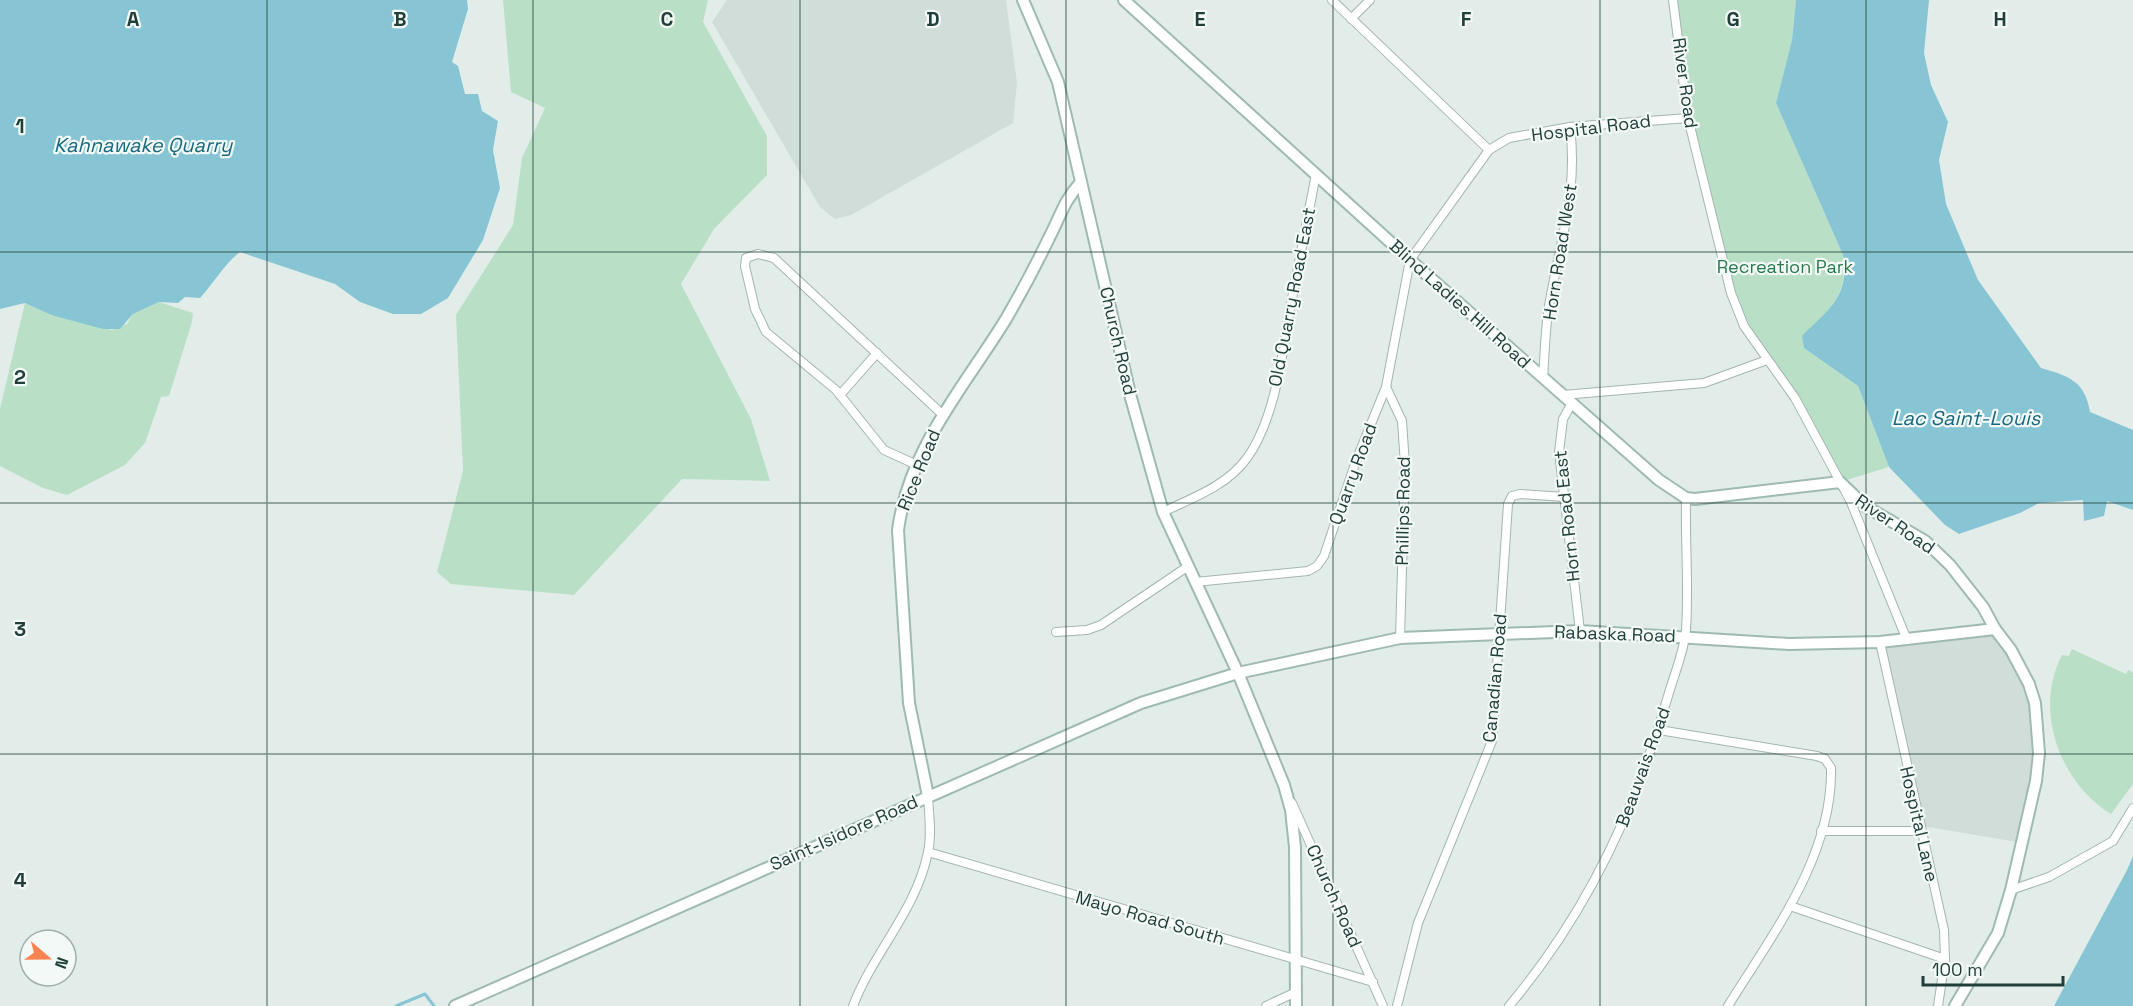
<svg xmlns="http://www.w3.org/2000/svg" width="2133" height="1006" font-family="'Space Grotesk',sans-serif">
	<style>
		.built { fill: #d0ddd8 }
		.green { fill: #b9e0c6 }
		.water { fill: #87c5d5 }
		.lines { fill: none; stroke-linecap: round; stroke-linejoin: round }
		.stream { stroke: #87c5d5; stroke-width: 3 }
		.street-casing { stroke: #a4b5b1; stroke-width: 10 }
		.secondary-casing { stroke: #9fbab2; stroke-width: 14 }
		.street { stroke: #fff; stroke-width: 8 }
		.secondary { stroke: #fff; stroke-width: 10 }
		.grid { fill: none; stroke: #213f39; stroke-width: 1.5; stroke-opacity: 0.55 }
		.labels { text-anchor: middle; stroke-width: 4.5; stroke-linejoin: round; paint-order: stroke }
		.street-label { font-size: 18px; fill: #213f39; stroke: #f3f9f6 }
		.park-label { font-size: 18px; fill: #28794c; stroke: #f3f9f6 }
		.water-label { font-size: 20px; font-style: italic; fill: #17687f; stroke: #f3f9f6 }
		.grid-label { font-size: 20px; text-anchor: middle; font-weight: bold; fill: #213f39; stroke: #f3f9f6; stroke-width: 4.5; stroke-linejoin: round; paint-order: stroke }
	</style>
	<rect width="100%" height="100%" fill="#e2ede9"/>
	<!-- built -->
	<g class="built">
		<path d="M727,0h279l11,83 -4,40 -162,92 -16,4 -15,-12 -108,-185z"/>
		<path d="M1990,622l34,68 9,26 -2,57 -14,69 -95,-16 -42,-185z"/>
	</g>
	<!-- green -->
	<g class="green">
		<path d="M503,0h205l-5,22 64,114v39l-53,54 -33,55 70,135 19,62 -88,-2 -108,116 -123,-11 -14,-12 26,-101 -7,-156 57,-90 9,-67 23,-50 -34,-16z"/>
		<path d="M1673,0h123l-4,40 -16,63 67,152c6,41 -14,54 -40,81l1,12 54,38 31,81 -49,15 -45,-84 -51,-72 -56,-208z"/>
		<path d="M159,302l34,11 -1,9 -23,74 -8,1 -16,46 -20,22 -58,30 -24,-7 -43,-22v-57l25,-106 26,12 61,15 15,-6 6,-10z"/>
		<path d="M2072,649l54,25 2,-4 5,3v111l-22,30c-51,-31 -78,-104 -49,-159l7,1z"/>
	</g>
	<!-- water -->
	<g class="water">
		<path d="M0,0h467l1,9 -16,53 6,4 7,28h13l4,17 16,10 -5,29 7,38 -17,52 -35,58 -27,16h-28l-33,-12 -25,-18 -95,-32c-16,12 -26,31 -40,46l-15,-1 -7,6 -19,-1 -26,12 -13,15h-17l-52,-14 -26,-12 -25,6z"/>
		<path d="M1796,0h133l-5,53 7,32 17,37 -9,38 7,44 32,76 63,88c28,8 44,13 49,44l43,18v80l-26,-9 -3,15 -20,5 -1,-21 -44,3 -19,10 -61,21 -14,-9 -56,-58 -31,-81 -54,-38 -2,-12c27,-27 48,-40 41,-81l-67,-152 16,-63z"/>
		<path d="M2133,856v150h-79l73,-136z"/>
	</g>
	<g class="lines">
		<!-- stream -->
		<path class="stream" d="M396,1006l29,-12 9,12"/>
		<defs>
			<g id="street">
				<path d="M1332,0l157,150"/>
				<path d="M1673,0l15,118 43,175 13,33 51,72 55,102 57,140"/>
				<path d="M1351,19l19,-19"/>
				<path d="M1543,378c2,-26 2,-53 7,-78 11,-61 28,-110 20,-173"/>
				<path d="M1386,387l16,34 3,44 -5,173"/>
				<path d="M840,395l37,-42"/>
				<path d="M1563,395l141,-12 63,-23"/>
				<path d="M1572,403l-9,16 -4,33 21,179"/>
				<path d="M917,465l-33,-15 -48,-60 -70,-58 -11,-23 -10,-43 1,-8 12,-4 16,4 168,156"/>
				<path d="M1163,512c29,-14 64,-26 84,-54 28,-39 35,-102 43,-149 9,-45 17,-90 26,-135"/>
				<path d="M1195,582l113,-11 9,-5 7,-10 32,-95 30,-74 24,-127 79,-110 20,-12 61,-11 118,-9"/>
				<path d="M1056,632l31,-2 14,-5 86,-58"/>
				<path d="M1880,642l64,288 1,29 -7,47"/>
				<path d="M1659,730l158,26 8,3 6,9c2,88 -59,167 -103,238"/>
				<path d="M1292,803l91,203"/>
				<path d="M1821,831h99"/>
				<path d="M928,852l445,130"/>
				<path d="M2011,890l38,-13 64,-36 20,-33"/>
				<path d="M1790,906l155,53"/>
				<path d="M853,1006c20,-53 64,-97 75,-154 4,-18 1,-38 0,-56"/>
				<path d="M1266,1006l30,-14"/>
				<path d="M1397,1006l21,-83 74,-182 16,-237 4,-8 8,-2 45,3"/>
				<path d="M1509,1006c76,-90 127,-197 159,-310 6,-21 16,-44 18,-66 3,-44 -1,-88 0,-132"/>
			</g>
			<g id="secondary">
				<path d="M1023,0l35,82 73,316 32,114 75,161 46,112 7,25 4,37 1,159"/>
				<path d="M1124,0l286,260 249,220 27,18 9,1 145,-17 25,24 60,35 25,24 33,42 12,22 16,21 18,34 6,19 4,50 -3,28 -25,109 -13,43 -43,73"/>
				<path d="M928,796l-19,-93 -11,-173c11,-82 67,-144 108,-211 15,-26 30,-54 43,-81 12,-23 14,-36 32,-56"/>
				<path d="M455,1006l686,-303 97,-30 162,-35 180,-7 209,13 91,-2 115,-13"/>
			</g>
		</defs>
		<!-- street casing -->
		<use href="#street" class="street-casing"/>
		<!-- secondary casing -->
		<use href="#secondary" class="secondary-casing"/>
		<!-- street -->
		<use href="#street" class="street"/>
		<!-- secondary -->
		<use href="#secondary" class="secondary"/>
	</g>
	<!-- grid -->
	<path class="grid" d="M267,0v1006M533,0v1006M800,0v1006M1066,0v1006M1333,0v1006M1600,0v1006M1866,0v1006M0,252h2133M0,503h2133M0,754h2133"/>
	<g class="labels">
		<!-- street labels -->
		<g class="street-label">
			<text transform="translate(1685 83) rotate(82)" y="6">River Road</text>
			<text transform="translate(1591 128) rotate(-7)" y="6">Hospital Road</text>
			<text transform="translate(1560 252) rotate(-81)" y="6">Horn Road West</text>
			<text transform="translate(1292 297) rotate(-79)" y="6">Old Quarry Road East</text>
			<text transform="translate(1460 304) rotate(42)" y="6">Blind Ladies Hill Road</text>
			<text transform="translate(1118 341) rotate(77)" y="6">Church Road</text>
			<text transform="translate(919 470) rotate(-68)" y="6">Rice Road</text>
			<text transform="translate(1353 474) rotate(-70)" y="6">Quarry Road</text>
			<text transform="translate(1403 511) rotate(-89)" y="6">Phillips Road</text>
			<text transform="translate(1567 516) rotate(-96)" y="6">Horn Road East</text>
			<text transform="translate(1895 524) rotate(34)" y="6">River Road</text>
			<text transform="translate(1615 634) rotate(2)" y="6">Rabaska Road</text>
			<text transform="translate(1495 678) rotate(-85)" y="6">Canadian Road</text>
			<text transform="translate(1643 767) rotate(-70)" y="6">Beauvais Road</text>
			<text transform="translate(1919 824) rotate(77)" y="6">Hospital Lane</text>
			<text transform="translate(844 833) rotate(-24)" y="6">Saint-Isidore Road</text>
			<text transform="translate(1334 896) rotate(66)" y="6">Church Road</text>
			<text transform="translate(1150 918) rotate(16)" y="6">Mayo Road South</text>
		</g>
		<!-- park labels -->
		<g class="park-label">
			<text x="1785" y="273">Recreation Park</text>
		</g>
		<!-- water labels -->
		<g class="water-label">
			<text x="143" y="152">Kahnawake Quarry</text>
			<text x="1966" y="425">Lac Saint-Louis</text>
		</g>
	</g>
	<g class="grid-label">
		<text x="133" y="26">A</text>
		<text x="400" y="26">B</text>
		<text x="667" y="26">C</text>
		<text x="933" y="26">D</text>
		<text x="1200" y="26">E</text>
		<text x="1466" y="26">F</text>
		<text x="1733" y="26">G</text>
		<text x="2000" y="26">H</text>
		<text x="20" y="133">1</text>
		<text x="20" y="384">2</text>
		<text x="20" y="636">3</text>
		<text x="20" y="887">4</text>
	</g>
	<!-- north arrow -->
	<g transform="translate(48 958) rotate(110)"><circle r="28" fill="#f3f9f6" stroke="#9fafaa" stroke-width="1.5"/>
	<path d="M0-4.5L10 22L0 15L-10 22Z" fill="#fa8553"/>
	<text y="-9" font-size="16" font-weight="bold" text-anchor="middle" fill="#213f39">N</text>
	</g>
	<!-- scale -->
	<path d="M1923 976v9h140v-9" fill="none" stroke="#213f39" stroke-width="3"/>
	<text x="1932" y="976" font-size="18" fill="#213f39" stroke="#f3f9f6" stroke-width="4.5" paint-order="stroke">100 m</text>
</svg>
